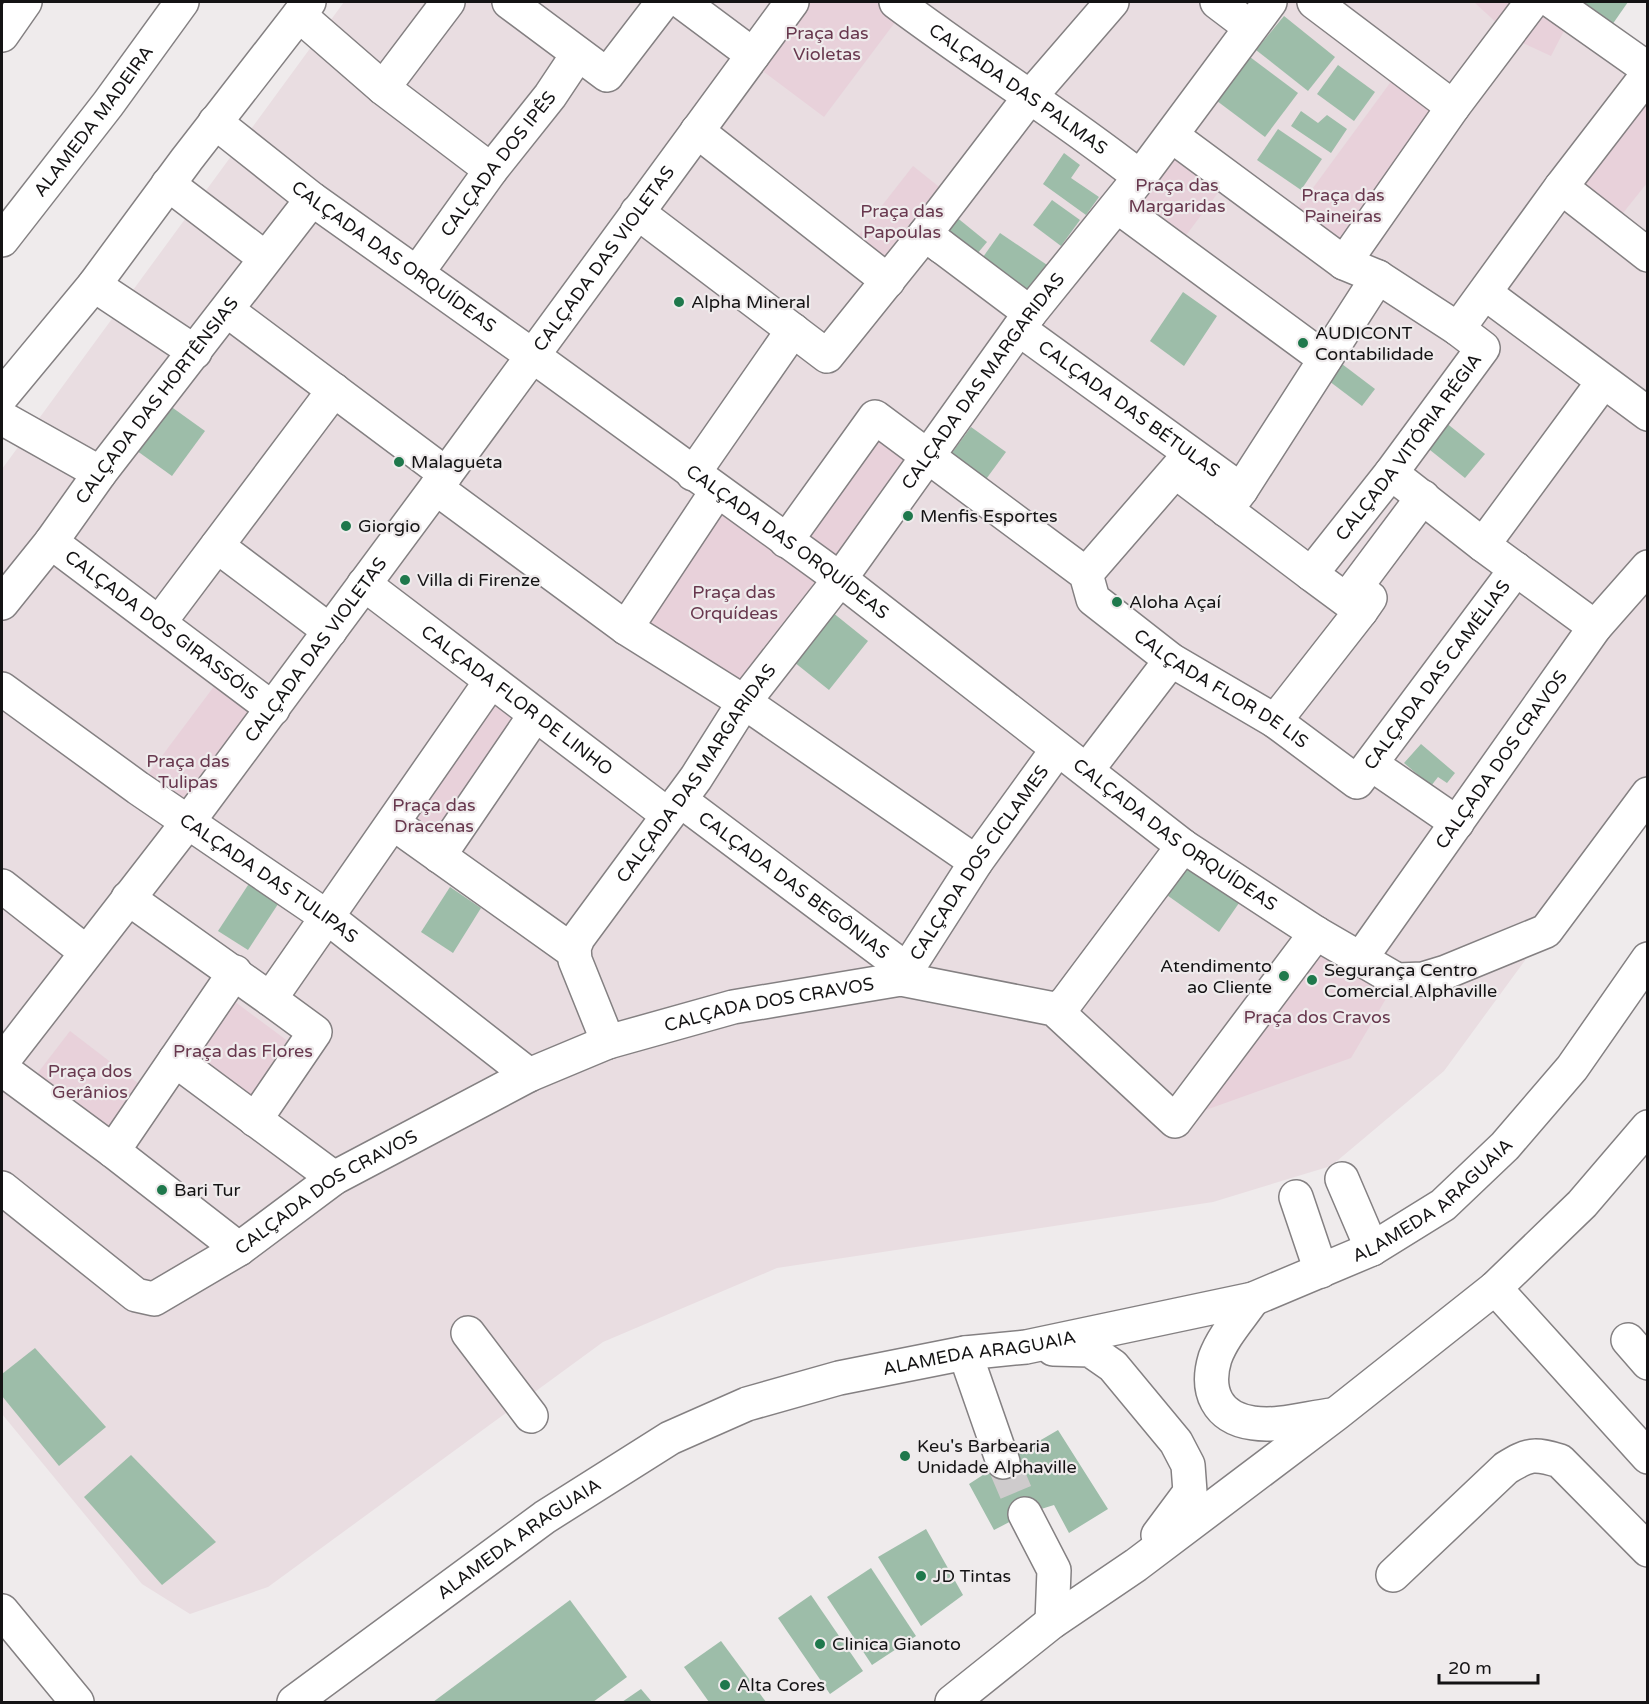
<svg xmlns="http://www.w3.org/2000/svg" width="1649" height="1704" font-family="'Varela Round',sans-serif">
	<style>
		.built { fill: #e9dde1 }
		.green { fill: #e8d1da }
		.building { fill: #9dbda9 }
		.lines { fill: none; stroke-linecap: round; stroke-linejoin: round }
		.minor-tunnel { stroke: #cecbcc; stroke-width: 33; stroke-dasharray: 33 16; stroke-linecap: butt }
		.minor-casing { stroke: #848082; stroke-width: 36 }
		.major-casing { stroke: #848082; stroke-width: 36 }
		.minor { stroke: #fff; stroke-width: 33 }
		.major { stroke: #fff; stroke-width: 33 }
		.poi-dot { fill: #1f784c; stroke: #efebec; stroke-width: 2 }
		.labels { text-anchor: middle; stroke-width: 4.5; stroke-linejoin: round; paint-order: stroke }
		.park-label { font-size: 18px; fill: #68384e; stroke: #efebec }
		.street-label { font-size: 18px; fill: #141314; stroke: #efebec }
		.poi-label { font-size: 18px; fill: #141314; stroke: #efebec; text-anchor: start }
	</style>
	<rect width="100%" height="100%" fill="#efebec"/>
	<!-- built -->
	<path class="built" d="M344,2h1208l95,71v721l-203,277 -113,95 -118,36 -436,66 -174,74 -335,245 -78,27 -48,-30 -140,-170v-945z"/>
	<!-- green -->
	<g class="green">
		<path d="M807,2h89l9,7 -81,108 -64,-48z"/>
		<path d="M1474,2h58l34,25 -15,29 -37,-17z"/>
		<path d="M1401,68l52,39 -109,156 -56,-41z"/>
		<path d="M1647,89v94l-28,35 -39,-36z"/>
		<path d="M1179,141l50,37 -54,72 -50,-38z"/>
		<path d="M913,166l40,32 -65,83 -40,-32z"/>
		<path d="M876,429l41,32 -78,103 -40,-35z"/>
		<path d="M723,512l100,70 -78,111 -100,-70z"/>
		<path d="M224,673l49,36 -85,113 -50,-34z"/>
		<path d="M489,700l29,19 -79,124 -33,-23z"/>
		<path d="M1316,933l81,47 -46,78 -176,63z"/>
		<path d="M234,1001l59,44 -42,55 -59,-44z"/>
		<path d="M70,1031l73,56 -34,44 -72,-57z"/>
	</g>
	<!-- building -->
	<g class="building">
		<path d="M1556,2h72l-23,33z"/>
		<path d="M1284,16l51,41 -27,34 -52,-41z"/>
		<path d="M1250,57l48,36 -33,44 -48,-36z"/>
		<path d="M1338,65l37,27 -21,29 -37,-27z"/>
		<path d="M1301,111l17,12 9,-8 20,14 -16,24 -40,-27z"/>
		<path d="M1278,129l44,30 -21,31 -44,-30z"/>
		<path d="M1064,153l16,12 -9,13 28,19 -13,18 -43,-31z"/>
		<path d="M1052,200l28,20 -19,26 -28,-21z"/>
		<path d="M955,216l32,26 -15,18 -32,-25z"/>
		<path d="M1000,233l53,36 -29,32 -48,-34z"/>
		<path d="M1183,292l34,24 -33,50 -34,-25z"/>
		<path d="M1342,364l33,25 -13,17 -33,-25z"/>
		<path d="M166,403l39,28 -33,45 -39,-28z"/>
		<path d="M1445,422l40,32 -20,24 -40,-32z"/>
		<path d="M971,427l35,25 -25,34 -35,-25z"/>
		<path d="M832,612l36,29 -39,49 -35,-28z"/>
		<path d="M1421,744l34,29 -8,10 -9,-6 -7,9 -27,-23z"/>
		<path d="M1185,865l54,38 -20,29 -55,-39z"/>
		<path d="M252,879l30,19 -34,52 -30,-19z"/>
		<path d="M450,887l31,21 -28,45 -32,-21z"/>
		<path d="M35,1348l71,79 -47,39 -57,-70v-22z"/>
		<path d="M1058,1430l50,79 -39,24 -15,-28 -29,9 -31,16 -25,-46 34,-22z"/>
		<path d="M131,1455l85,87 -54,43 -78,-88z"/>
		<path d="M926,1529l37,66 -42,31 -43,-69z"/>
		<path d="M871,1568l45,68 -44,29 -45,-68z"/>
		<path d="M811,1595l52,76 -33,23 -52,-76z"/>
		<path d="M570,1600l57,77 -34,25h-160z"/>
		<path d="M721,1641l45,61h-57l-25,-35z"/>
		<path d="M641,1689l11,13h-30z"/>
	</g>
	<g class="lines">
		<!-- minor-tunnel -->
		<path class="minor-tunnel" d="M1003,1462l22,52"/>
		<defs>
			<g id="minor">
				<path d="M509,2l98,73 56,-73"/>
				<path d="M682,2l71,53"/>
				<path id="s1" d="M896,2c80,60 165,113 244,175"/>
				<path d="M1217,2l33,25"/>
				<path d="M1314,2l139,105"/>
				<path d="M1553,2l95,67"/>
				<path d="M299,15l84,73 108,82"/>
				<path d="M2,35l23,-33"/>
				<path d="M383,88l65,-86"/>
				<path id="s2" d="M215,122l97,77 221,157 307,223 343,267 133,87 81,47 26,-1 23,-7 100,-41 102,-137"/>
				<path d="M697,131l191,150"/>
				<path d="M1179,141l165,122 34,14 80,52"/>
				<path d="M168,184l97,74"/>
				<path d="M1561,187l87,68"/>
				<path d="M637,212l190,144 98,-122 105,79"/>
				<path d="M1125,212l200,147"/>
				<path id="s3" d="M2,240l106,-136 74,-102"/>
				<path d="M942,247l-17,-13 104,-136 83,-96"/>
				<path d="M1344,263l109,-156 79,-105"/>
				<path id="s4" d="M417,273l74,-103 59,-74 28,-42"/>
				<path d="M94,285l101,67"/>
				<path d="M1485,293l163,121"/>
				<path d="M228,311l218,163"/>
				<path id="s5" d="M1019,329l222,161"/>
				<path d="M2,396l92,-111 93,-126 122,-157"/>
				<path d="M2,418l98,55"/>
				<path d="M1176,472l135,102"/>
				<path d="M1391,473l92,72 112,82"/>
				<path d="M693,474l100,-144"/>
				<path d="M436,488l190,140 118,74 232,160"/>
				<path d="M1226,510l15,-20 137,-213"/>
				<path id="s6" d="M786,541l89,-124 211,157 7,25 78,61 104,61 82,61 159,-213"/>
				<path id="s7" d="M51,542l222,167"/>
				<path d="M1483,545l120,-163"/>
				<path d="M217,546l113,85"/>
				<path d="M1086,574l104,-120"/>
				<path id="s8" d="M364,584l304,231"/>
				<path id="s9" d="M2,603l49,-61 49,-69 212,-274"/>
				<path d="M1361,611l9,-13 -15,-10 68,-91"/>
				<path d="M159,623l175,-233"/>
				<path d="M626,628l91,-137"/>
				<path id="s10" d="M2,689l136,99 189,129 202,158"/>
				<path id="s11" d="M1275,721l86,-110 -50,-37 80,-101 92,-125 -25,-19 103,-142 87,-113"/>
				<path d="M1371,764l86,59"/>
				<path d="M1087,770l84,-110"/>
				<path id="s12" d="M680,800l227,170"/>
				<path d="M393,823l181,129"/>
				<path d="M439,856l96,-141"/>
				<path d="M2,886l84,66"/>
				<path d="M128,898l142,101 221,-318"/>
				<path id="s13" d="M1361,958l234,-331 53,-60"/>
				<path id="s14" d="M901,979l75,-117 81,-112"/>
				<path d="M1054,1009l8,-3 5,-5 116,-155"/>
				<path id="s15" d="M608,1042l-33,-82 -1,-12 4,-10 118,-160 48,-76 96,-123 190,-266 110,-136 130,-175"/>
				<path d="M175,1060l159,118"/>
				<path id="s16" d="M2,1062l186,-240 258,-348 346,-472"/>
				<path d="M2,1069l111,82 126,98"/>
				<path d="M255,1120l60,-88 -45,-33"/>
				<path d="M113,1151l122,-179"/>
				<path d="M1342,1179l30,70"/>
				<path id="s17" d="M2,1188l134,107 18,4 85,-50 95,-71 195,-103 79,-33 125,-35 168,-28 153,30 121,112 141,-188"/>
				<path d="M1296,1197l25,74"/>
				<path d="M1495,1288l153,169"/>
				<path d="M468,1333l63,83"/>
				<path d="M1628,1340l20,23"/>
				<path d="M965,1353l38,109"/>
				<path d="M1025,1514l29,56 -2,52"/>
				<path d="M1393,1575l113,-107c23,-14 28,-15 54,-7l88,89"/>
			</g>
			<g id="major">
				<path d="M1253,1299c-13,19 -30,37 -38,59 -10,33 2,60 38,65 25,4 54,-5 79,-8"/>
				<path d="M1053,1349l37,1 23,16 63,76 12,23 2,27 -32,43"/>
				<path d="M2,1611l75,91"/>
				<path id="s18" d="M294,1702l251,-185 125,-79 77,-34 92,-26 126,-25 61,-6 227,-48 119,-50 71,-44 62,-59 67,-78 76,-109"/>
				<path d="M952,1702l100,-80 84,-57 200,-151 159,-126 87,-84 66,-77"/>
			</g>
		</defs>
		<!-- minor casing -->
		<use href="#minor" class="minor-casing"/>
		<!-- major casing -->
		<use href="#major" class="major-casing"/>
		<!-- minor -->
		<use href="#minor" class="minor"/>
		<!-- major -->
		<use href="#major" class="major"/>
	</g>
	<!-- markers -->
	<g class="poi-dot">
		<circle cx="679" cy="302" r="6"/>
		<circle cx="1303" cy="343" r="6"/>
		<circle cx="399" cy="462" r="6"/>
		<circle cx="908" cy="516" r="6"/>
		<circle cx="346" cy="526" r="6"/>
		<circle cx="405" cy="580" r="6"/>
		<circle cx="1117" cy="602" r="6"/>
		<circle cx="1284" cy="976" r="6"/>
		<circle cx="1312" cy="980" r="6"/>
		<circle cx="162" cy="1190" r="6"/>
		<circle cx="905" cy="1456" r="6"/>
		<circle cx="921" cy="1576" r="6"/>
		<circle cx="820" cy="1644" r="6"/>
		<circle cx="725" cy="1685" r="6"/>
	</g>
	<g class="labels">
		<!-- park labels -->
		<g class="park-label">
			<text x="827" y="39">Praça das<tspan x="827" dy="21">Violetas</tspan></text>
			<text x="1177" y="191">Praça das<tspan x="1177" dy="21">Margaridas</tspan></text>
			<text x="1343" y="201">Praça das<tspan x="1343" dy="21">Paineiras</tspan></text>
			<text x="902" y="217">Praça das<tspan x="902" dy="21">Papoulas</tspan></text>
			<text x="734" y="598">Praça das<tspan x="734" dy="21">Orquídeas</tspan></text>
			<text x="188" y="767">Praça das<tspan x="188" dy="21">Tulipas</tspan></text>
			<text x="434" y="811">Praça das<tspan x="434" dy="21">Dracenas</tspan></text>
			<text x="1317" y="1023">Praça dos Cravos</text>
			<text x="243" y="1057">Praça das Flores</text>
			<text x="90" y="1077">Praça dos<tspan x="90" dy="21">Gerânios</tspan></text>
		</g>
		<!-- street labels -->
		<g class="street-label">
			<text dy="6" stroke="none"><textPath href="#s1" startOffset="150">CALÇADA DAS PALMAS</textPath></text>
			<text dy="6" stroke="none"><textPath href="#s3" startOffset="150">ALAMEDA MADEIRA</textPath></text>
			<text dy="6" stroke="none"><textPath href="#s4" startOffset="136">CALÇADA DOS IPÊS</textPath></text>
			<text dy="6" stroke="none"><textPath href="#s2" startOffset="224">CALÇADA DAS ORQUÍDEAS</textPath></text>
			<text dy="6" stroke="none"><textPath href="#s16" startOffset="1004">CALÇADA DAS VIOLETAS</textPath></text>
			<text dy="6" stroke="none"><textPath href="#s15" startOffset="800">CALÇADA DAS MARGARIDAS</textPath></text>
			<text dy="6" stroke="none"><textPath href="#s9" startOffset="255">CALÇADA DAS HORTÊNSIAS</textPath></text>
			<text dy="6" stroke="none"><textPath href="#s5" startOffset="136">CALÇADA DAS BÉTULAS</textPath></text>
			<text dy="6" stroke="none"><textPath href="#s11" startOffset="362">CALÇADA VITÓRIA RÉGIA</textPath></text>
			<text dy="6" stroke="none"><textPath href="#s2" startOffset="710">CALÇADA DAS ORQUÍDEAS</textPath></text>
			<text dy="6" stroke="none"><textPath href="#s7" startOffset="138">CALÇADA DOS GIRASSÓIS</textPath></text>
			<text dy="6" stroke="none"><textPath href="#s16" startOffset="518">CALÇADA DAS VIOLETAS</textPath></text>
			<text dy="6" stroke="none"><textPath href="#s6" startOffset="897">CALÇADA DAS CAMÉLIAS</textPath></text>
			<text dy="6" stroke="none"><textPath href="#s6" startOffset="598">CALÇADA FLOR DE LIS</textPath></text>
			<text dy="6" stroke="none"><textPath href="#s8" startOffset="192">CALÇADA FLOR DE LINHO</textPath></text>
			<text dy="6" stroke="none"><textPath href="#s13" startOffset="243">CALÇADA DOS CRAVOS</textPath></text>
			<text dy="6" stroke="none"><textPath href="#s15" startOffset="314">CALÇADA DAS MARGARIDAS</textPath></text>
			<text dy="6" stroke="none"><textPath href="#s2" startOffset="1196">CALÇADA DAS ORQUÍDEAS</textPath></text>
			<text dy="6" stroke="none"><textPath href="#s14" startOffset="140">CALÇADA DOS CICLAMES</textPath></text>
			<text dy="6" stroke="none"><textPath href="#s10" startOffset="327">CALÇADA DAS TULIPAS</textPath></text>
			<text dy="6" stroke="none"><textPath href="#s12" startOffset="142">CALÇADA DAS BEGÔNIAS</textPath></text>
			<text dy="6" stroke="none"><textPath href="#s17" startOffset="879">CALÇADA DOS CRAVOS</textPath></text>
			<text dy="6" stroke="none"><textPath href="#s17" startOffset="393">CALÇADA DOS CRAVOS</textPath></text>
			<text dy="6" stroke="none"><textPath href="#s18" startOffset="1268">ALAMEDA ARAGUAIA</textPath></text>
			<text dy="6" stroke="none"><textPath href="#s18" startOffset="782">ALAMEDA ARAGUAIA</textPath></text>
			<text dy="6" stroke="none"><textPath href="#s18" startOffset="278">ALAMEDA ARAGUAIA</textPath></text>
		</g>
		<!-- poi labels -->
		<g class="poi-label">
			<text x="691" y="308">Alpha Mineral</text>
			<text x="1315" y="339">AUDICONT<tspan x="1315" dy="21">Contabilidade</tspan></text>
			<text x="411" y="468">Malagueta</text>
			<text x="920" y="522">Menfis Esportes</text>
			<text x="358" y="532">Giorgio</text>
			<text x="417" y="586">Villa di Firenze</text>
			<text x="1129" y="608">Aloha Açaí</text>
			<text x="1272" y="972" text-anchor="end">Atendimento<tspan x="1272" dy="21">ao Cliente</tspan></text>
			<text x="1324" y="976">Segurança Centro<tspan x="1324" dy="21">Comercial Alphaville</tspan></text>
			<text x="174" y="1196">Bari Tur</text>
			<text x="917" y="1452">Keu's Barbearia<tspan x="917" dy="21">Unidade Alphaville</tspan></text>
			<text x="933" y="1582">JD Tintas</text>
			<text x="832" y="1650">Clinica Gianoto</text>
			<text x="737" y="1691">Alta Cores</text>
		</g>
	</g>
	<!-- border -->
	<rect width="1649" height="1704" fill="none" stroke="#141314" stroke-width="6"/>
	<!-- scale -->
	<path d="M1439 1674v9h99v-9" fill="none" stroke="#141314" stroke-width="3"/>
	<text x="1448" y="1674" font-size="18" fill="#141314" stroke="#efebec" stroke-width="4.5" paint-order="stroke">20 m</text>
</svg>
